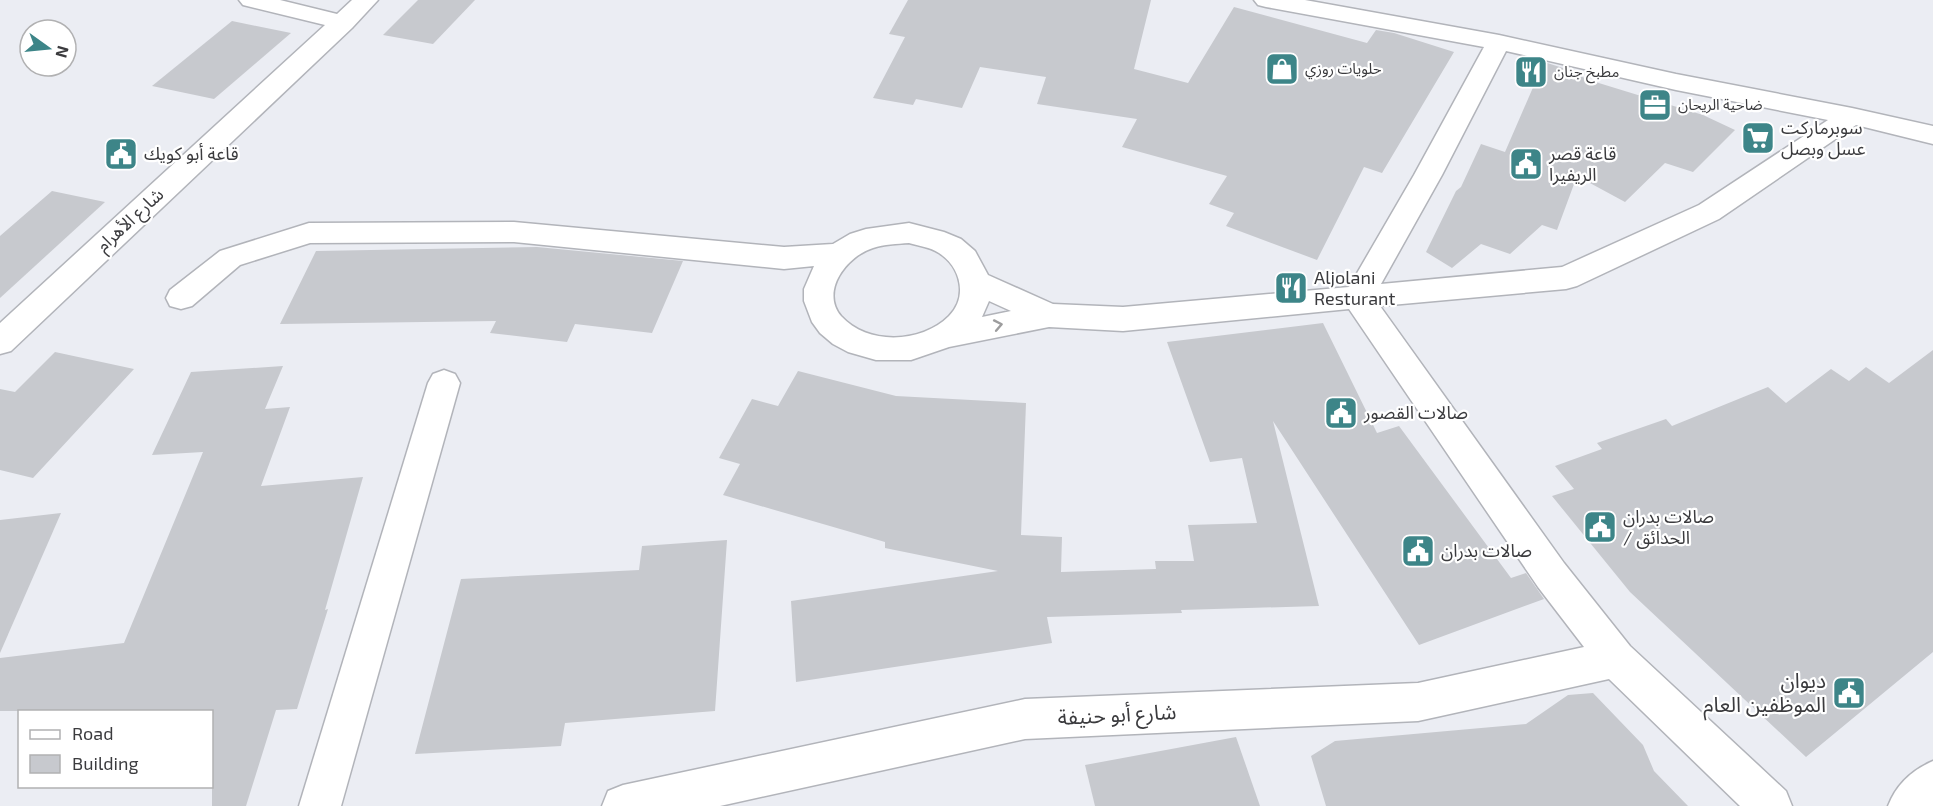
<svg xmlns="http://www.w3.org/2000/svg" width="1933" height="806" font-family="'Exo 2','Noto Sans Arabic',sans-serif">
	<style>
		.building { fill: #c7c9ce }
		.lines { fill: none; stroke-linecap: round; stroke-linejoin: round }
		.minor-casing { stroke: #b2b4ba; stroke-width: 3 }
		.minor { fill: #fff; fill-rule: evenodd }
		.oneway { stroke: #9d9d9e }
		.labels { text-anchor: middle; stroke-width: 4.5; stroke-linejoin: round; paint-order: stroke }
		.far-poi-label { font-size: 15px; fill: #3b3b3e; stroke: #fff; text-anchor: start }
		.poi-label { font-size: 18px; fill: #3b3b3e; stroke: #fff; text-anchor: start }
		.street-label { font-size: 18px; fill: #3b3b3e; stroke: #fff }
		.near-poi-label { font-size: 21px; fill: #3b3b3e; stroke: #fff; text-anchor: end }
		.near-street-label { font-size: 21px; fill: #3b3b3e; stroke: #fff }
	</style>
	<rect width="100%" height="100%" fill="#ebedf3"/>
	<!-- building -->
	<g class="building">
		<path d="M418,0h57l-42,44 -50,-9z"/>
		<path d="M908,0h243l-17,69 54,14 46,-76 133,36 9,-13 18,3 60,19 -72,121 -18,-6 -47,93 -91,-34 8,-13 -25,-9 18,-28 -105,-29 15,-28 -100,-15 9,-27 -66,-10 -18,41 -46,-9 -3,6 -40,-7 32,-61 -16,-3z"/>
		<path d="M232,21l59,12 -77,66 -62,-13z"/>
		<path d="M1544,62l19,6 26,12 114,35 32,15 -42,42 -28,-9 -40,39 -48,-26 -20,54 -15,-5 -32,29 -29,-10 -29,24 -26,-16 30,-61 5,-4 20,-43 24,8z"/>
		<path d="M52,191l53,11 -105,96v-62z"/>
		<path d="M537,247l146,14 -31,72 -77,-9 -8,18 -77,-9 6,-12 -216,3 36,-73z"/>
		<path d="M1323,323l54,110 22,-7 112,152 15,-5 18,26 -125,46 -146,-224 46,185 -138,4 1,3 -135,4 5,26 -256,39 -5,-81 207,-30 -113,-23v-6l-162,-47 17,-31 -21,-6 33,-59 26,7 20,-35 98,25 130,7 -5,132 41,2 -1,35 95,-3 -1,-8h39l-6,-36 69,-2 -15,-65 -32,4 -43,-120z"/>
		<path d="M1933,350v302l-127,105 -176,-165 -78,-96 22,-7 -19,-23 47,-17 -5,-6 69,-24 6,7 96,-39 18,16 45,-34 18,12 17,-14 23,16z"/>
		<path d="M55,352l79,17 -101,109 -33,-8v-81l15,3z"/>
		<path d="M283,366l-18,43 25,-2 -29,79 102,-9 -38,133 3,-1 -31,100 -21,1 -30,96h-34v-95h-212v-53l124,-15 79,-191 -51,3 39,-83z"/>
		<path d="M61,513l-61,140v-133z"/>
		<path d="M727,540l-12,171 -150,12 -4,23 -146,8 46,-175 178,-9 3,-24z"/>
		<path d="M1593,693l50,52 11,26 34,35h-362l-15,-50 24,-15 191,-17 42,-29z"/>
		<path d="M1236,737l24,69h-165l-10,-41z"/>
	</g>
	<g class="lines">
		<defs>
			<g id="minor">
				<path d="M239,0h41l57,14 15,-14h26l-26,28 -341,323 -11,3v-31l325,-298 -82,-20z"/>
				<path d="M1254,0h51l194,35 177,39 176,34 81,18v18l-77,-19 -137,94 -142,67 -11,3 -186,17 184,257 66,83 156,145 6,15h-52l-131,-127 -191,42 -393,18 -305,67h-118l6,-15 15,-6 402,-86 393,-16 166,-36 -46,-60 -189,-278 -226,22 -74,-4 -100,20 -38,13h-35l-28,-8 -15,-8 -13,-11 -8,-11 -8,-21v-12l10,-23 -30,3 -270,-27 -204,1 -70,22 -48,41 -11,3 -11,-3 -4,-8 4,-8 50,-39 89,-28 205,-1 270,25 49,-3 17,-10 16,-5 43,-6 35,9 17,7 14,12 13,24 65,29 70,3 226,-20 65,-112 70,-128 -218,-40 -8,-2zM1506,51l170,39 152,30 -129,85 -137,62 -181,17 61,-109zM909,243c10,3 21,4 30,10 22,14 29,44 10,63 -27,27 -81,30 -108,0 -21,-25 6,-60 32,-68 11,-4 24,-4 36,-5zM989,301l22,10 -29,6z"/>
				<path d="M444,370l11,4 5,9 -119,423h-42l129,-423 5,-9z"/>
				<path d="M1933,761v45h-45c8,-21 24,-36 45,-45z"/>
			</g>
		</defs>
		<!-- minor casing -->
		<use href="#minor" class="minor-casing"/>
		<!-- minor -->
		<use href="#minor" class="minor"/>
	</g>
	<!-- one-way arrows -->
	<defs><path id="oneway-chevron" d="M-2-3.5L2.5 0L-2 3.5" fill="none" stroke-width="1.6" stroke-linecap="round" stroke-linejoin="round" transform="scale(1.5)"/></defs>
	<use class="oneway" href="#oneway-chevron" transform="translate(998 325) rotate(-11)"/>
	<!-- icons -->
	<defs>
		<symbol id="shop-square" viewBox="-11 -11 22 22"><rect x="-9" y="-9" width="18" height="18" rx="4" fill="#3d8588" stroke="#fff"/><path d="M-5-2.5h2.3a2.7 3.5 0 0 1 5.4 0H5L5.5 6h-11ZM-1.5-2.5h3a1.5 2.3 0 0 0-3 0Z" fill="#fff"/></symbol>
		<symbol id="restaurant-square" viewBox="-11 -11 22 22"><rect x="-9" y="-9" width="18" height="18" rx="4" fill="#3d8588" stroke="#fff"/><path d="M-5-6h1v4h1v-4h1v4h1v-4h1v5L-1.5 .5V6h-2V.5L-5-1ZM5-6V6H3V1.5H1.5Q1.5-4 5-6Z" fill="#fff"/></symbol>
		<symbol id="office-square" viewBox="-11 -11 22 22"><rect x="-9" y="-9" width="18" height="18" rx="4" fill="#3d8588" stroke="#fff"/><path d="M-6-3h4V-5.5h4V-3h4V5H-6ZM-1-4.5V-3h2v-1.5ZM-6 0V1H6V0Z" fill="#fff"/></symbol>
		<symbol id="supermarket-square" viewBox="-11 -11 22 22"><rect x="-9" y="-9" width="18" height="18" rx="4" fill="#3d8588" stroke="#fff"/><path d="M-6-5.5h2.5l.6 2H6L4.5 2H-2.5L-4.4-4H-6ZM-1.5 3.2a1.3 1.3 0 1 0 .1 0ZM3 3.2a1.3 1.3 0 1 0 .1 0Z" fill="#fff"/></symbol>
		<symbol id="civic-square" viewBox="-11 -11 22 22"><rect x="-9" y="-9" width="18" height="18" rx="4" fill="#3d8588" stroke="#fff"/><path d="M-.6-6.5H3V-4.5H.6V-3L4-1V1h2V6H-6V1h2V-1L-.6-3ZM-1.2 2.5V6h2.4V2.5Z" fill="#fff"/></symbol>
	</defs>
	<g fill-rule="evenodd">
		<use href="#shop-square" x="1263" y="50" width="38" height="38"/>
		<use href="#restaurant-square" x="1512" y="53" width="38" height="38"/>
		<use href="#office-square" x="1636" y="86" width="38" height="38"/>
		<use href="#supermarket-square" x="1739" y="119" width="38" height="38"/>
		<use href="#civic-square" x="102" y="135" width="38" height="38"/>
		<use href="#civic-square" x="1507" y="145" width="38" height="38"/>
		<use href="#restaurant-square" x="1272" y="269" width="38" height="38"/>
		<use href="#civic-square" x="1322" y="394" width="38" height="38"/>
		<use href="#civic-square" x="1581" y="508" width="38" height="38"/>
		<use href="#civic-square" x="1399" y="532" width="38" height="38"/>
		<use href="#civic-square" x="1830" y="674" width="38" height="38"/>
	</g>
	<g class="labels">
		<!-- far-poi labels -->
		<g class="far-poi-label">
			<text x="1305" y="74">حلويات روزي</text>
			<text x="1554" y="77">مطبخ جنان</text>
			<text x="1678" y="110">ضاحية الريحان</text>
		</g>
		<!-- poi labels -->
		<g class="poi-label">
			<text x="1781" y="134">سوبرماركت<tspan x="1781" dy="21">عسل وبصل</tspan></text>
			<text x="144" y="160">قاعة أبو كويك</text>
			<text x="1549" y="160">قاعة قصر<tspan x="1549" dy="21">الريفيرا</tspan></text>
			<text x="1314" y="284">Aljolani<tspan x="1314" dy="21">Resturant</tspan></text>
			<text x="1364" y="419">صالات القصور</text>
			<text x="1623" y="523">صالات بدران<tspan x="1623" dy="21">/ الحدائق</tspan></text>
			<text x="1441" y="557">صالات بدران</text>
		</g>
		<!-- street labels -->
		<g class="street-label">
			<text transform="translate(130 220) rotate(-43)" y="6">شارع الأهرام</text>
		</g>
		<!-- near-poi labels -->
		<g class="near-poi-label">
			<text x="1826" y="688">ديوان<tspan x="1826" dy="24">الموظفين العام</tspan></text>
		</g>
		<!-- near-street labels -->
		<g class="near-street-label">
			<text transform="translate(1117 715) rotate(-3)" y="7">شارع أبو حنيفة</text>
		</g>
	</g>
	<!-- legend -->
	<rect x="18" y="710" width="195" height="78" fill="#ffffff" stroke="#b1b1b2" stroke-width="1.5"/>
	<rect x="30" y="730" width="30" height="9" fill="#ffffff" stroke="#b1b1b2" stroke-width="1.5"/>
	<text x="72" y="740" font-size="18" fill="#3b3b3e">Road</text>
	<rect x="30" y="755" width="30" height="18" fill="#c7c9ce" stroke="#b1b1b2" stroke-width="1.5"/>
	<text x="72" y="770" font-size="18" fill="#3b3b3e">Building</text>
	<!-- north arrow -->
	<g transform="translate(48 48) rotate(105)"><circle r="28" fill="#ffffff" stroke="#b1b1b2" stroke-width="1.5"/>
	<path d="M0-4.5L10 22L0 15L-10 22Z" fill="#3d8588"/>
	<text y="-9" font-size="16" font-weight="bold" text-anchor="middle" fill="#3b3b3e">N</text>
	</g>
</svg>
